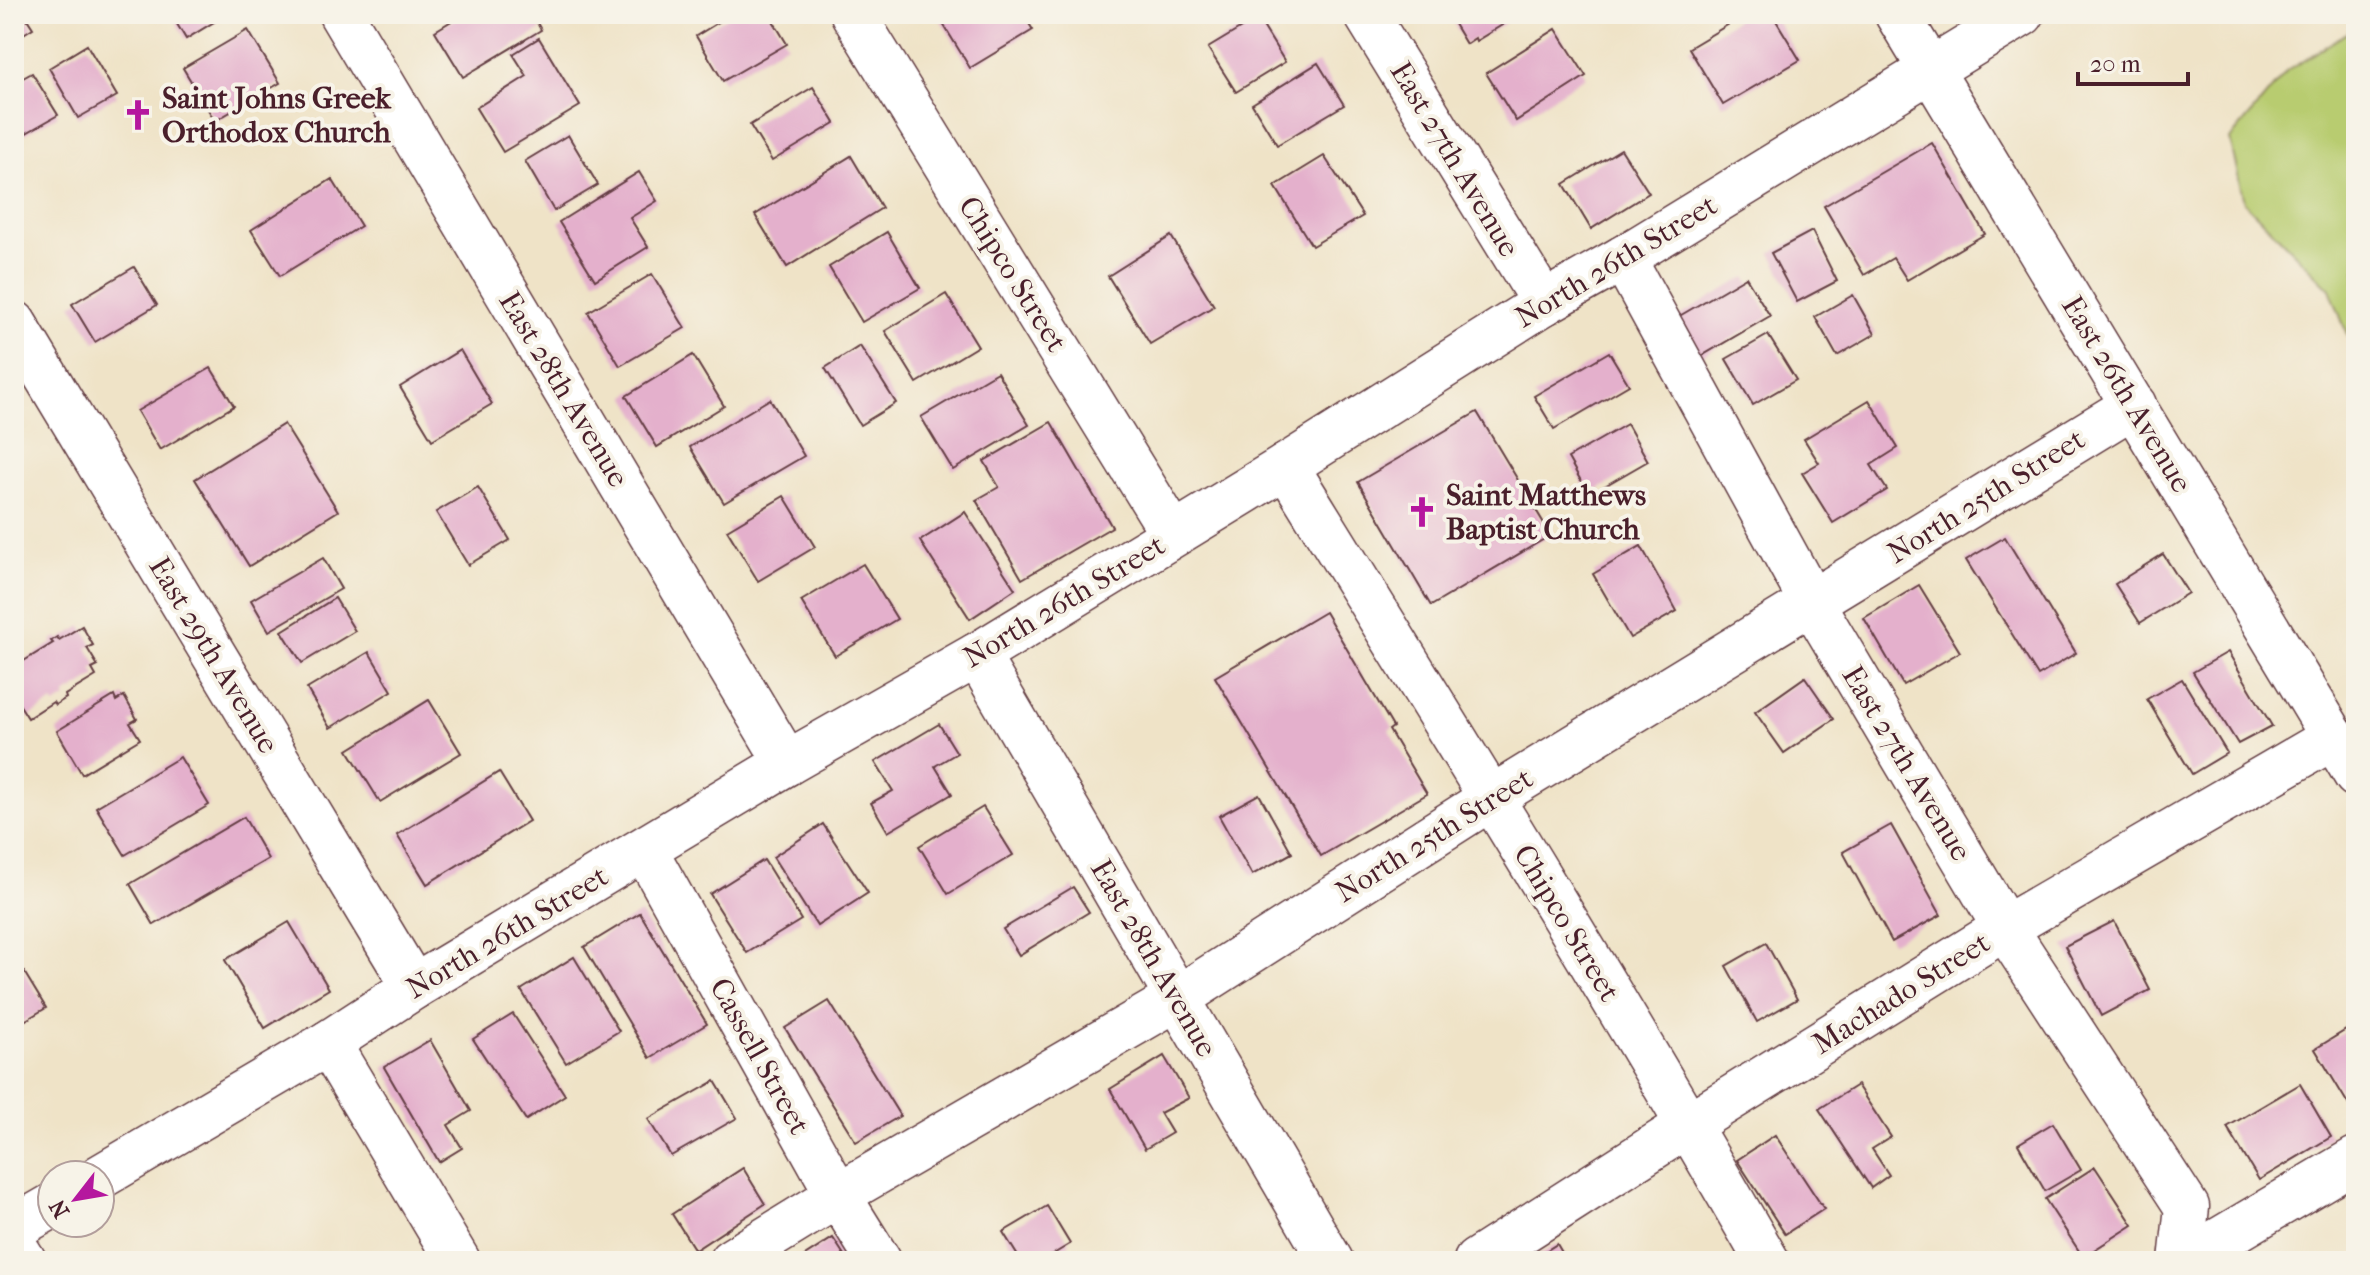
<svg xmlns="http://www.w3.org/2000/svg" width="2370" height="1275" font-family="'IM FELL French Canon',serif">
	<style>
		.green { fill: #b8cc70; stroke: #81764e; stroke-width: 2 }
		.building { fill: #e4b0cc }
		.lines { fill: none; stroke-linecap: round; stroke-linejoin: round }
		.minor-casing { stroke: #633c42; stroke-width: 47 }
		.tertiary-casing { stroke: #633c42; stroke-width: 47 }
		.minor { stroke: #fff; stroke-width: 44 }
		.tertiary { stroke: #fff; stroke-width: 44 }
		.labels { text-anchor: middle; stroke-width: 8; stroke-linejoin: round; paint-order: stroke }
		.poi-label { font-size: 30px; font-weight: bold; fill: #4a1f2b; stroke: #f7f3e8; text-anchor: start }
		.street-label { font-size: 30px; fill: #4a1f2b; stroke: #f7f3e8 }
	</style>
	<rect width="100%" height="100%" fill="#f7f3e8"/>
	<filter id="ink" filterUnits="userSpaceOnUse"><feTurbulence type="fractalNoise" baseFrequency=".0125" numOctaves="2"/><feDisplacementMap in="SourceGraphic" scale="16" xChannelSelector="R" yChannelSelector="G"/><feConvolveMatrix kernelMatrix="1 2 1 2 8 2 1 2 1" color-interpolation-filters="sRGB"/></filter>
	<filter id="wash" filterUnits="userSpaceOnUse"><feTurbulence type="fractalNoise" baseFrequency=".006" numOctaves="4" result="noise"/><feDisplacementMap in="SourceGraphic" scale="32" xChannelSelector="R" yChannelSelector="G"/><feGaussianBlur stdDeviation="1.8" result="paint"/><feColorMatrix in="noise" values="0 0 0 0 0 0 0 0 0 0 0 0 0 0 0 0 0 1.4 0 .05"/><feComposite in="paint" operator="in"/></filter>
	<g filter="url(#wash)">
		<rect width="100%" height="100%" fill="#efe3c7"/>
		<!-- green -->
		<path class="green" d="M2356,27v331l-26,-69 -86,-87 -14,-63 57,-68z"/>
		<g id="blocks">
			<!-- building -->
			<g class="building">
				<path d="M14,14h10l9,14 -19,12z"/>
				<path d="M171,14h56l-41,25z"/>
				<path d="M463,14h69l9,16 -78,47 -28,-46z"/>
				<path d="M732,14h37l18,30 -64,37 -27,-45z"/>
				<path d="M937,14h86l10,16 -63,38z"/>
				<path d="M1448,14h72l-44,27 -1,-3 -9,6z"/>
				<path d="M1746,14h26l28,46 -77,45 -34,-57z"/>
				<path d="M1258,18l27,44 -49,30 -28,-44z"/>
				<path d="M1556,29l30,47 -70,45 -30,-48z"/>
				<path d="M248,30l32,53 -65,38 -32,-53z"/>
				<path d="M539,38l41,68 -77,46 -27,-44 51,-32 -14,-22z"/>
				<path d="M87,45l30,51 -39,22 -29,-50z"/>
				<path d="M1318,63l26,42 -67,40 -25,-41z"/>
				<path d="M32,73l26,42 -44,25v-57z"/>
				<path d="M813,87l22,36 -63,38 -22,-36z"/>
				<path d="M568,135l30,50 -44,26 -29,-50z"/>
				<path d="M1932,143l53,91 -78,46 -14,-22 -29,17 -40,-69z"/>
				<path d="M1621,149l28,44 -58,36 -27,-45z"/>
				<path d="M851,156l31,52 -95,59 -32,-52z"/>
				<path d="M1324,156l39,60 -51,30 -37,-60z"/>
				<path d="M639,172l18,29 -27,17 18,29 -53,33 -36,-58z"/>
				<path d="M332,179l29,47 -81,50 -29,-46z"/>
				<path d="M1812,231l25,50 -40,21 -26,-49z"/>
				<path d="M887,232l33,56 -58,34 -33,-55z"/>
				<path d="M1171,236l43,70 -64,38 -42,-68z"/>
				<path d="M134,267l23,38 -62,37 -23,-38z"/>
				<path d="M652,274l33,54 -65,38 -32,-54z"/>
				<path d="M1746,277l24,39 -72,42 -22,-40z"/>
				<path d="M946,294l32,52 -61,37 -32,-52z"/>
				<path d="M1853,295l22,39 -38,22 -22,-39z"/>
				<path d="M1768,335l28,45 -43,25 -27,-46z"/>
				<path d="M860,346l36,57 -36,22 -35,-57z"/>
				<path d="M460,350l32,54 -60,36 -32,-53z"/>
				<path d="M1609,352l20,33 -75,44 -20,-33z"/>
				<path d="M693,355l31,51 -67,41 -31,-51z"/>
				<path d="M211,368l23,38 -74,44 -23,-39z"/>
				<path d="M997,372l32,53 -76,45 -32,-53z"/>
				<path d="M770,399l34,57 -80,47 -34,-56z"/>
				<path d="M1869,400l29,48 -27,17 16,25 -54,33 -31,-50 17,-10 -15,-24z"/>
				<path d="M1477,412l74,123 -120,71 -73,-124z"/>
				<path d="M1051,422l61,105 -90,52 -46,-79 23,-13 -15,-26z"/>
				<path d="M284,424l54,87 -89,55 -54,-87z"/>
				<path d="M1627,424l21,37 -59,34 -21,-37z"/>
				<path d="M478,487l32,53 -42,25 -32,-53z"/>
				<path d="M784,496l31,51 -57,34 -31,-51z"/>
				<path d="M965,512l50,77 -45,30 -50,-78z"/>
				<path d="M2005,537l71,116 -38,23 -72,-116z"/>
				<path d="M1641,546l36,65 -47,27 -37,-64z"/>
				<path d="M2163,554l25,39 -48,30 -25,-39z"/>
				<path d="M323,558l18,31 -72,42 -18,-31z"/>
				<path d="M863,564l34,55 -62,37 -34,-55z"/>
				<path d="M1919,585l41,67 -57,33 -39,-67z"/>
				<path d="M335,598l20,33 -53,32 -20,-32z"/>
				<path d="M1325,612l68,115 -4,3 38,64 -106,62 -106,-179z"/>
				<path d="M82,626l11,19 -6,3 11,18 -6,3 4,7 -31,19 1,3 -11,7 -2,-3 -25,16 -14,-22v-29l39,-24 -2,-2 6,-4 2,3z"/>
				<path d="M369,652l23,39 -62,37 -23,-39z"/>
				<path d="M2228,652l44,74 -34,18 -45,-72z"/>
				<path d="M1805,677l29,42 -50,34 -29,-41z"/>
				<path d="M2182,679l45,74 -35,21 -45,-75z"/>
				<path d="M114,696l2,5 8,-5 13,23 -7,4 10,16 -58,35 -25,-43z"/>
				<path d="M429,700l32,53 -81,49 -32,-52z"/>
				<path d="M939,724l18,29 -22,13 17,28 -64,38 -17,-29 22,-12 -18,-29z"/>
				<path d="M180,757l29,48 -84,50 -29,-48z"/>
				<path d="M499,772l30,49 -102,63 -30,-49z"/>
				<path d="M1259,794l33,59 -40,22 -33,-59z"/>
				<path d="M983,807l30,48 -65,39 -29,-48z"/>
				<path d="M244,817l24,42 -114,66 -24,-41z"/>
				<path d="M823,824l45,69 -51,33 -44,-69z"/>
				<path d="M1891,825l50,90 -49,27 -49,-90z"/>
				<path d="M764,860l37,60 -54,33 -37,-59z"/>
				<path d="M1073,887l16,25 -70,43 -16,-26z"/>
				<path d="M640,913l67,111 -57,34 -66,-111z"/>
				<path d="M2114,921l36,69 -49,26 -36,-70z"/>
				<path d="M289,922l40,67 -64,39 -40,-68z"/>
				<path d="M1766,943l31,56 -40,23 -31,-56z"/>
				<path d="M574,957l45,74 -53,32 -45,-73z"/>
				<path d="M18,962l28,46 -32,19v-63z"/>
				<path d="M829,1001l71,115 -44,26 -71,-114z"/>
				<path d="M513,1014l52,81 -39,25 -53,-81z"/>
				<path d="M2351,1027l5,9v81l-41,-68z"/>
				<path d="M430,1040l41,71 -23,14 14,23 -23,14 -55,-95z"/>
				<path d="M1164,1056l25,42 -29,15 12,20 -27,16 -35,-60z"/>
				<path d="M715,1081l22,37 -66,38 -23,-37z"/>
				<path d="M2300,1084l31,53 -72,43 -32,-53z"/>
				<path d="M1857,1085l34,52 -19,12 17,26 -18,13 -52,-79z"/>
				<path d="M2053,1123l28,47 -36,21 -27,-47z"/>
				<path d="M1775,1135l49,74 -39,25 -48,-74z"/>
				<path d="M2095,1167l38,58 -50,32 -38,-58z"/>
				<path d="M743,1168l22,36 -70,46 -23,-36z"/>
				<path d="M1047,1206l23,38 -28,17h-21l-18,-29z"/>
				<path d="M833,1238l15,23h-51z"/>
				<path d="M1557,1244l10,17h-37z"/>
			</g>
		</g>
	</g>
	<g filter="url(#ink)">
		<use href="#blocks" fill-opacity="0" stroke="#633c42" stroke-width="2"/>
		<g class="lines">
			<defs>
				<g id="minor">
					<path d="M341,14l446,749"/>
					<path d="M853,14l320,520"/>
					<path d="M1366,14l178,289"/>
					<path d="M1623,258l189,345 193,325 182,279 -6,54"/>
					<path d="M14,323l400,664"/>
					<path d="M1286,466c163,263 327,526 481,795"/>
					<path d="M977,655l354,606"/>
					<path d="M645,850l193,345 41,66"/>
					<path d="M328,1043l130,218"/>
					<path d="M100,1177l228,-134 86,-56 373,-224 190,-108 309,-189 258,-163 79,-45 399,-244"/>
					<path d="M14,1228l38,-22"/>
					<path d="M731,1261l107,-66 340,-197 313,-200 643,-393"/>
					<path d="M1476,1261l212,-136 317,-197 329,-191"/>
					<path d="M2184,1261l172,-102"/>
				</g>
				<g id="tertiary">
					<path d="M1897,14l459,761"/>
					<path d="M14,1245l10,16"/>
				</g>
			</defs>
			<!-- minor casing -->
			<use href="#minor" class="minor-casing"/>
			<!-- tertiary casing -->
			<use href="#tertiary" class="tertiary-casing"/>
			<!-- minor -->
			<use href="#minor" class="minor"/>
			<!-- tertiary -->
			<use href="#tertiary" class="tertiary"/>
		</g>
	</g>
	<!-- icons -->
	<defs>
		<symbol id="church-bare" viewBox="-9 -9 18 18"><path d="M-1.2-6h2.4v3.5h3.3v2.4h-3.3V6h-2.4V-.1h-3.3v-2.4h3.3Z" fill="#b5179e" stroke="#f7f3e8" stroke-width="2.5" paint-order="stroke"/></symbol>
	</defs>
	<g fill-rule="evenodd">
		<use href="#church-bare" x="116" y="93" width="44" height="44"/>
		<use href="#church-bare" x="1400" y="490" width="44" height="44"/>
	</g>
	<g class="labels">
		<!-- poi labels -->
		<g class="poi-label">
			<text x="162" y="108">Saint Johns Greek<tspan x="162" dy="34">Orthodox Church</tspan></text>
			<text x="1446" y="505">Saint Matthews<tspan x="1446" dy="34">Baptist Church</tspan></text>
		</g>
		<!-- street labels -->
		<g class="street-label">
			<text transform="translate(1455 159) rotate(59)" y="10">East 27th Avenue</text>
			<text transform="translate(1616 261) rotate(-31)" y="10">North 26th Street</text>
			<text transform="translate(1013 274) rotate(58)" y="10">Chipco Street</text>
			<text transform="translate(564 389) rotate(59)" y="10">East 28th Avenue</text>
			<text transform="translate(2127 394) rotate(59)" y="10">East 26th Avenue</text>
			<text transform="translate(1986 496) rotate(-32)" y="10">North 25th Street</text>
			<text transform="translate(1064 601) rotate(-31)" y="10">North 26th Street</text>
			<text transform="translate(214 655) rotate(59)" y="10">East 29th Avenue</text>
			<text transform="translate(1907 763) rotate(59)" y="10">East 27th Avenue</text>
			<text transform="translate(1434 835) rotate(-32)" y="10">North 25th Street</text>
			<text transform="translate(1567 923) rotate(59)" y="10">Chipco Street</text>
			<text transform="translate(507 932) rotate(-31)" y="10">North 26th Street</text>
			<text transform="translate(1154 958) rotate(60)" y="10">East 28th Avenue</text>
			<text transform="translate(1901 993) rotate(-32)" y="10">Machado Street</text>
			<text transform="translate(760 1056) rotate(61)" y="10">Cassell Street</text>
		</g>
	</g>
	<!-- margin -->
	<rect width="2370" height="1275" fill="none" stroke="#f7f3e8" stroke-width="48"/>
	<!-- north arrow -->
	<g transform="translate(76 1199) rotate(239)"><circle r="38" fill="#f7f3e8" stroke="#b29e9c" stroke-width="2"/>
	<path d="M0-6L14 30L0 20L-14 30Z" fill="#b5179e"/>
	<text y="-12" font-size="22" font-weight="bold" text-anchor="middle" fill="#4a1f2b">N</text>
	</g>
	<!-- scale -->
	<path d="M2078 72v12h110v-12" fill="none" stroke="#4a1f2b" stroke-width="4"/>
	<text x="2090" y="72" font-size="24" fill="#4a1f2b" stroke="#f7f3e8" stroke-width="6" paint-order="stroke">20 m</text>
</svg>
